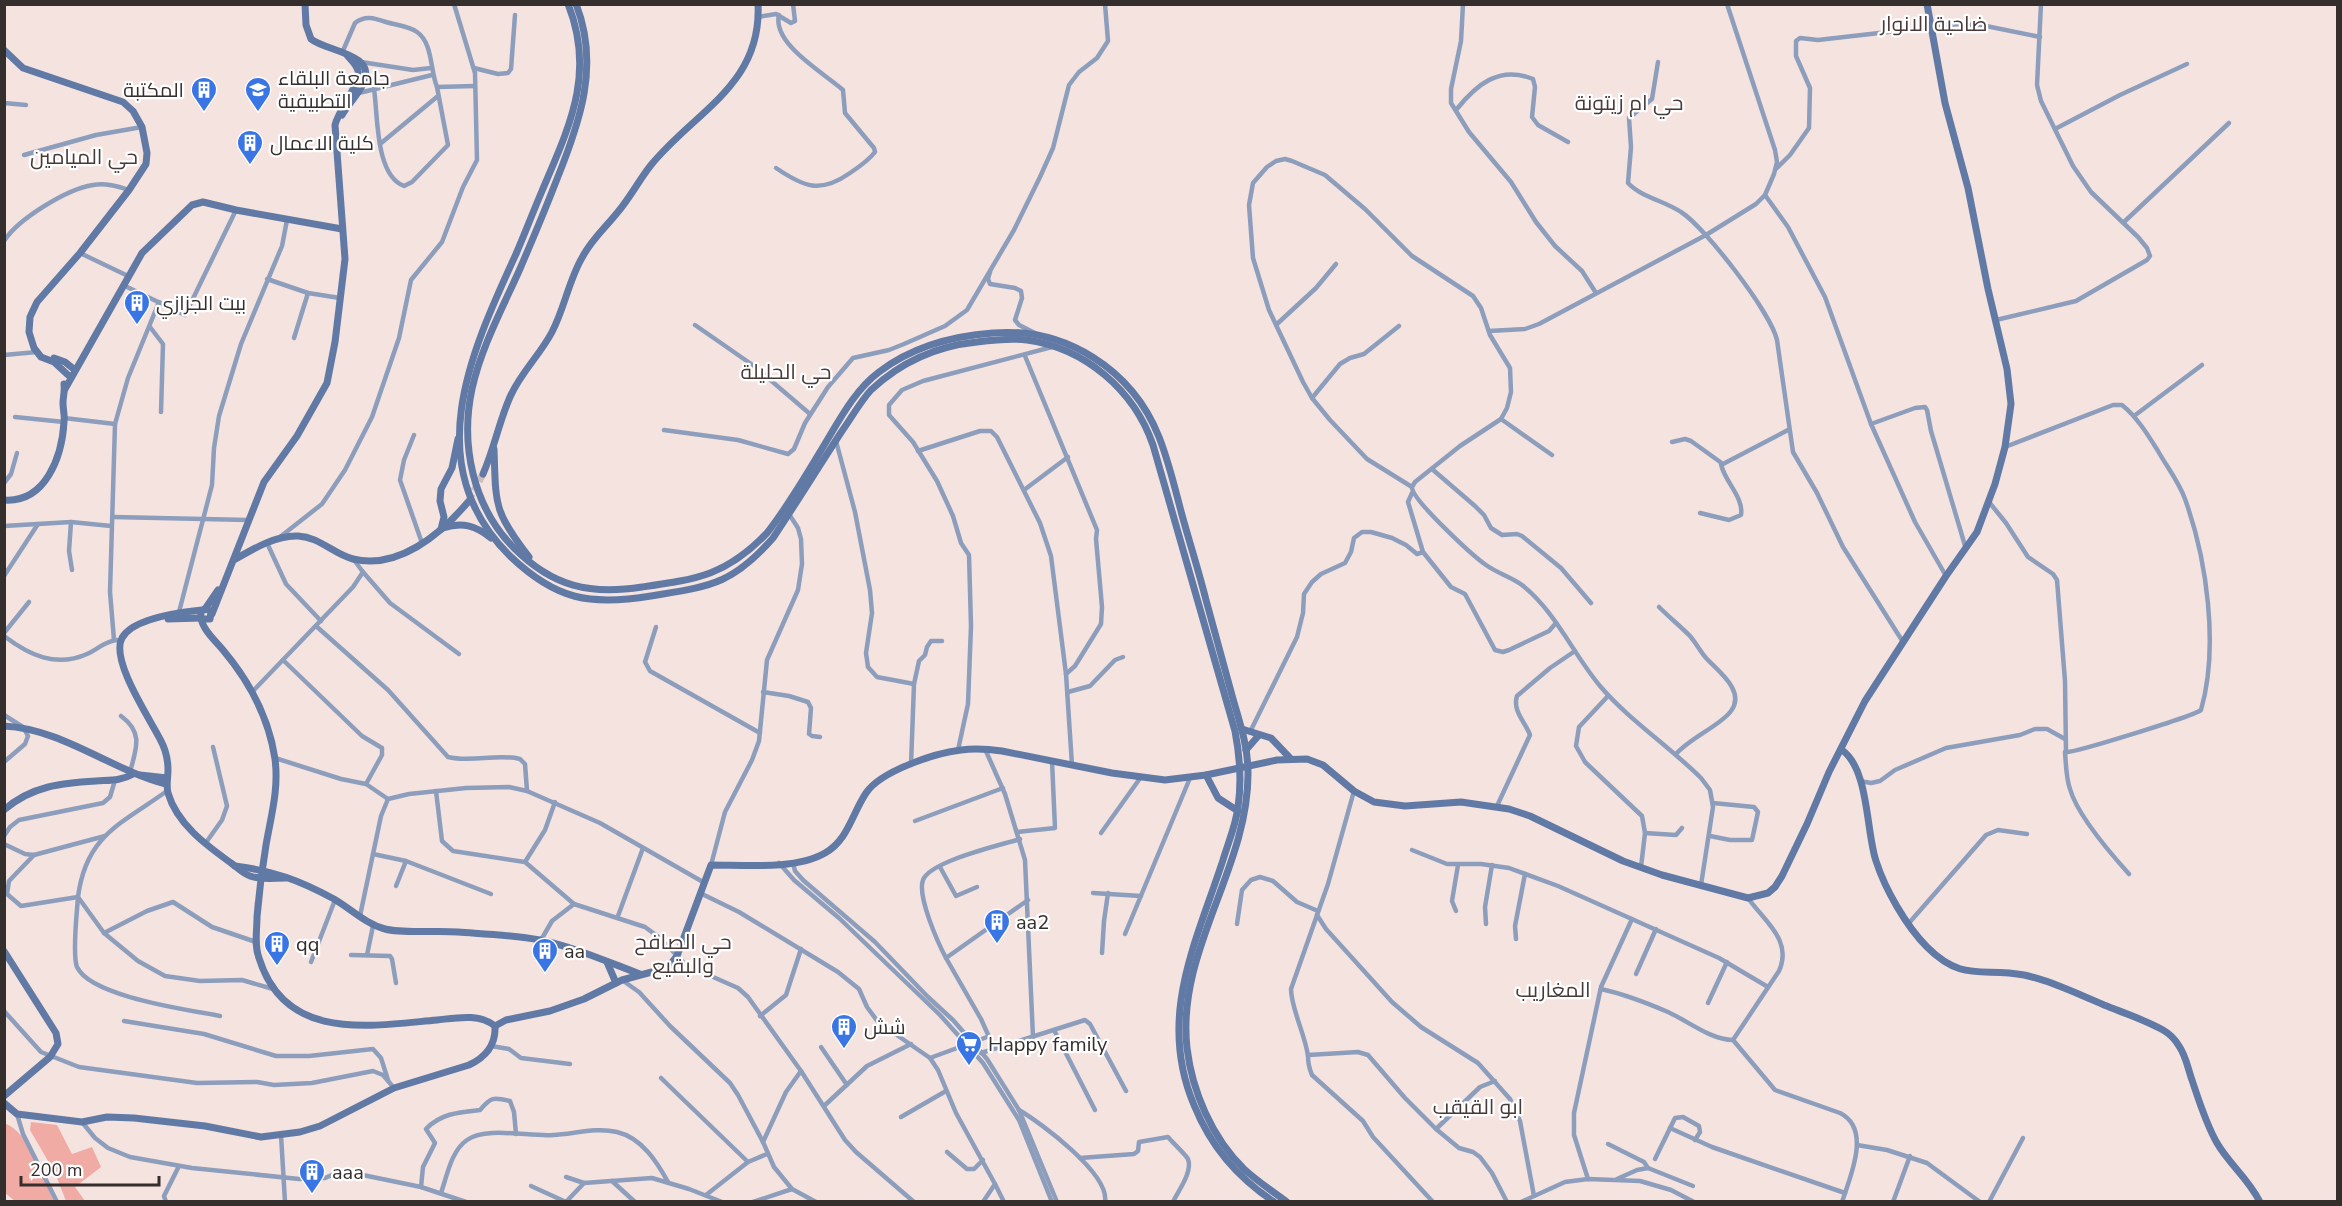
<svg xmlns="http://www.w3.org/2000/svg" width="2342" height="1206" font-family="'Nunito Sans',Cairo,sans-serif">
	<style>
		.green { fill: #f0aba4 }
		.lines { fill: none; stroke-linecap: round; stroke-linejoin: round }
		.secondary-tunnel { stroke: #cebfbc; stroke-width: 7; stroke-dasharray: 7 3.5; stroke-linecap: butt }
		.street { stroke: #8c9ebc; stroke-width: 4.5 }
		.secondary { stroke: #617aa5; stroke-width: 7 }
		.labels { text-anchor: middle; stroke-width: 4.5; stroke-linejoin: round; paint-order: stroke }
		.poi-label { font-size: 20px; fill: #342e2d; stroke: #fff; text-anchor: start }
		.neighbourhood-label { font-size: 21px; fill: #483a38; stroke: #fff }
	</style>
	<rect width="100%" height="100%" fill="#f5e3e0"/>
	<!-- green -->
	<g class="green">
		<path d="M31,1122l26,3 15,29 20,-7 9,20 -26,20 10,14h-19l-11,-28 -25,-43z"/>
		<path d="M4,1123c26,9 39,55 50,78h-39l-10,-8z"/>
	</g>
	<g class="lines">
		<!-- secondary-tunnel -->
		<path class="secondary-tunnel" d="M469,500l14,-26"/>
		<!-- street -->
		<g class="street">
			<path d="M1463,4l-2,37 -10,48v14l18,29 42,50 25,40 19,24 27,25 14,22"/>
			<path d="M758,17l18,-3 15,9 4,-2 -2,-17"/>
			<path d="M342,53l13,-30c10,-8 19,-5 31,-1 9,3 23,4 31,10 16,11 13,38 20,55l38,-1"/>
			<path d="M361,62l52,8 18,-2"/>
			<path d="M1658,62l-6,37 -23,19 2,29 -3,36c13,14 37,18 53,29 24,15 90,101 96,128l16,112 24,41 26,54 60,95"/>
			<path d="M474,68l24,6 10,-1 3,-4 4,-54"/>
			<path d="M374,89c4,26 1,86 30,97l8,-4 36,-37 -11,-58"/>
			<path d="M359,93l73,-18"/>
			<path d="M4,103l22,2"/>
			<path d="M1456,110c20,-25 43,-45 77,-31l2,8 -3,30 6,8 30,17"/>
			<path d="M2055,129l65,-34 67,-31"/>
			<path d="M380,144l58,-48"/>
			<path d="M24,155l72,-20 46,-8"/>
			<path d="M776,168c28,19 44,26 74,5 9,-6 19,-13 25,-21l-1,-4 -29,-35 -2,-23c-19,-17 -71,-46 -64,-75"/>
			<path d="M1777,168l13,-13 19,-27 1,-40 -14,-32v-15l4,-3 18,2 140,-16 28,2 54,11"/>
			<path d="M1765,195l23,32 37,70 46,127 44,98 31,54"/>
			<path d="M2124,222l105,-99"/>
			<path d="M4,241c14,-22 63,-52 89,-56 13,-2 24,1 36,5"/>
			<path d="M80,253l48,23"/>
			<path d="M990,272l-2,7 2,5 25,4 6,3 1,7 -7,22 4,5 16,8"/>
			<path d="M267,279l41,14 32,5"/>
			<path d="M123,285l62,30 51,-105"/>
			<path d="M1996,320l80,-19 71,-41 3,-4 -3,-8 -9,-11 -47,-45 -18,-26 -32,-65 -4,-16 4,-81"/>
			<path d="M1277,324l39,-36 20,-24"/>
			<path d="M695,325l59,41 56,48"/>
			<path d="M150,327l13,17 -2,68"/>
			<path d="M1489,331l36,-2 14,-5 167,-89 50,-31 9,-9 9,-21 3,-12 -2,-12 -48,-146"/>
			<path d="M294,338l14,-45"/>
			<path d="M4,355l33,-3"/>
			<path d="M1025,356l72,174 -1,9 6,68 -1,17 -26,42 -9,8"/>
			<path d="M1312,398l28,-34 10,-6 14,-4 35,-28"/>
			<path d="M2134,416l68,-51"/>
			<path d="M15,417l49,5"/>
			<path d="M64,418l51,6"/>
			<path d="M1501,419l51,36"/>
			<path d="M1871,424l44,-16 10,-1 2,3 4,21 35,118"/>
			<path d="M664,430l74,10 50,14 6,-5 11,-26 23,-36 25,-29 36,-8 15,-6 41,-18 22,-16 47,-80 26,-53 13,-29 16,-63 10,-13 18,-14 11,-17 -3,-37"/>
			<path d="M414,435l-10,25 -4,20 22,63"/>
			<path d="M836,441l19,71 15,78 2,23 -6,40 2,14 9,10 37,7"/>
			<path d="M1672,442l13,-3 6,2 32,23 65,-34"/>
			<path d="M918,451l62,-20h11l6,6 43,86 11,33 15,118 6,91"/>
			<path d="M1432,469l43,37 9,9 7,13 11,7 15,-1 5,2 39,32 30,35"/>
			<path d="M4,483l7,-9 6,-21"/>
			<path d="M1412,487l3,-5 45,-36 41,-27 6,-11 4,-16 -1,-24 -20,-33 -9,-27 -8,-12 -61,-40 -47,-47 -40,-34 -33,-14 -7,-2 -9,2 -9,6 -14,16 -4,22 4,53 16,52 34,72 9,16 18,22 37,39 45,28c-1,12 61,69 74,78 11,8 25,12 36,20 34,27 51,69 78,101 28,33 70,61 101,92l9,12 3,17 -12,78"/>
			<path d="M1024,490l44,-33"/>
			<path d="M1412,493l-4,9 15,50 28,35 14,7 30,56 8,2 6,-2 40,-19 7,-8"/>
			<path d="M1989,502l17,21 22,34 25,17 4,6 8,101 1,71c8,1 128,-36 135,-42 18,-63 6,-150 -16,-211 -6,-17 -18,-32 -27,-48 -10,-16 -21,-34 -36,-46h-9l-108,42"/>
			<path d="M1700,513l29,7 12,-5c3,-18 -17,-34 -20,-51"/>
			<path d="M113,517l135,3"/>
			<path d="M71,522l-2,29 3,19"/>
			<path d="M4,526l67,-4 40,4"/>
			<path d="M280,537l42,-33 23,-34 27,-53 27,-79 12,-58 31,-38 21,-55 14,-27 -2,-87 -21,-69"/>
			<path d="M267,543l19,41 35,37"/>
			<path d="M363,572l27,31 69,51"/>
			<path d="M4,576l34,-52"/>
			<path d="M1659,607c10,10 21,19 31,29 6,7 10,15 16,22 12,13 40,33 25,53 -11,15 -40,26 -55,43"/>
			<path d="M179,612l33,-127 2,-37 5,-32 22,-72 41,-98 5,-26"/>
			<path d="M316,626l72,64 60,67c24,6 49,-4 72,2l5,5 2,27"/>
			<path d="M656,627l-11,35 5,9 110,62"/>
			<path d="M4,633l25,-31"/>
			<path d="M4,636c25,19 52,32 83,18 11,-5 18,-13 30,-14"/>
			<path d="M114,640l-4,-48 5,-168 13,-46 31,-76"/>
			<path d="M283,660l79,76 20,12v7l-16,29"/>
			<path d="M253,691l100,-104 10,-15 -9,-12"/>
			<path d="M763,692l26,4 19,6 3,6 -2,26 3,2 8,1"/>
			<path d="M1068,692l22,-6 25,-26 8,-3"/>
			<path d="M1608,696l-29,31 -3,19 9,16 57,54 3,17 -4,34"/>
			<path d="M4,715l19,12 5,9 -3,8 -21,18"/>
			<path d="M121,716c23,17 15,33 9,56"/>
			<path d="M1250,732l47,-95 6,-24 1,-19 8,-12 9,-8 24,-11 6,-11 3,-14 8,-6h9l21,6 14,7 11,9 6,-2"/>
			<path d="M985,749l20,45 20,66 8,177"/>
			<path d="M958,750l10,-46 3,-78 -2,-71 -8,-12 -8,-27 -16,-35 -24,-39 -24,-27v-10l13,-15 21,-9 129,-34"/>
			<path d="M2065,752c1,12 1,26 5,37 7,25 41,65 59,85"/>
			<path d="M275,758l66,21 25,5 22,15"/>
			<path d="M911,765l3,-81 5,-23 6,-6 2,-8 4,-6h11"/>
			<path d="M1860,781l11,2 9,-2 15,-11 51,-22 74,-13 15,-6h12l18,10"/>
			<path d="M167,791c-46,33 -81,44 -89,106l26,36 34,28 27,15 35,5 42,-1 31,9"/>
			<path d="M436,791l6,50 11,10 72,11 49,42 71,23 15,11 26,27 52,23 10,9 53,74 44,69 11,12 58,50"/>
			<path d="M1354,791l-26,93 -37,105c0,19 14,45 17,67 0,7 1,12 4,19l51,46 10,16 60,65"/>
			<path d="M1497,806l33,-71c-4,-12 -18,-24 -13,-39l33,-28 25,-17"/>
			<path d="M915,821l88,-33"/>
			<path d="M1017,832l38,-4 -3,-67"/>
			<path d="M1101,833l40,-56"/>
			<path d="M1645,833l31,2 6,-7"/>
			<path d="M4,836l6,-9 9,-7 84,-17 7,-6 5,-17"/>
			<path d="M105,836l-71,19 -25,26 -2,13 14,12 57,-9c-1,15 -6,57 -1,70 14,30 113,43 143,49"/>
			<path d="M1710,836l20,4h22l6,-28 -4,-5 -41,-4"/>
			<path d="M4,844l21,10 9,1"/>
			<path d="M205,844l17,-24 5,-14 -14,-59"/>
			<path d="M1412,850l35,14h34l28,4 49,18 161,72 49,29"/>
			<path d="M373,854l33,7 85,33"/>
			<path d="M525,862l20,-32 10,-28"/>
			<path d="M779,863l15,17 45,38 101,97 43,48 36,57 33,82"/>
			<path d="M793,863l2,8 8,9 72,62 53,55 25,23 34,39 32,51 38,92"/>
			<path d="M711,865l14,-53 27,-52 7,-19 8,-81 31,-70 4,-26 -1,-25 -3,-11 -9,-14"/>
			<path d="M940,867l16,29 21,-9"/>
			<path d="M396,886l10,-25"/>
			<path d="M700,893l39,19 99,60 21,17 8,18 11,15 52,36 8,12 18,43 39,71 -12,18"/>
			<path d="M1093,893l48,3"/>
			<path d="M1748,898c16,23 45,42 31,73l-46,69 42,50 65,23c32,16 10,64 2,89"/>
			<path d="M1456,911l-4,-10 6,-36"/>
			<path d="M1317,915l9,14 66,73 29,25 57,36 32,36 10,22 14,75"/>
			<path d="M360,916l21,-100 7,-17 21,-5 57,-6 43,-1 18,4 73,32 103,59"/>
			<path d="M618,916l25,-68"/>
			<path d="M1909,923l77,-88 12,-5 29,4"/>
			<path d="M1237,924l5,-34 9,-10 9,-3 13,4 24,21 21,9"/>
			<path d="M1486,924l-1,-17 7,-42"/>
			<path d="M104,933l43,-22 26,-9 39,25 44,15"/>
			<path d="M1125,934l65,-156"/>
			<path d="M1516,939l-1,-13 10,-52"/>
			<path d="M541,940l11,-19 22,-17"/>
			<path d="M1102,953l2,-32 4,-28"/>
			<path d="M351,955l39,1 2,3 4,24"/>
			<path d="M367,955l6,-29"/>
			<path d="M946,958c-8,-15 -29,-62 -23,-78 7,-19 78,-35 97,-41"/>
			<path d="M311,962l24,-62"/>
			<path d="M1636,974l20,-45"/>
			<path d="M622,980l17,12 31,34 60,57 8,12 25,47 11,25 18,22 24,13"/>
			<path d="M1601,989c23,5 46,14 67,23 20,9 43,28 65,28"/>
			<path d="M1708,1003l19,-41"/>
			<path d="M4,1011l37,41 38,15 118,16 60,-1 17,3 38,-2 61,-12 10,4 11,13"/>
			<path d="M760,1016l26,-21 15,-46"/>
			<path d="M124,1021l80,13 72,22h33l64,-7 8,9 7,22"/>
			<path d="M1054,1030l41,80"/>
			<path d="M491,1046l18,3 12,9 49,6"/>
			<path d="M821,1047l26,38"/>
			<path d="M994,1048l-13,-29 -35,-61 82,-58"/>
			<path d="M981,1053l104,-33 5,4 36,67"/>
			<path d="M1308,1055l50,-3 10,3 37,43 31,31 23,19 14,4 7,5 12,16 15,29"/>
			<path d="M930,1058l57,-21"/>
			<path d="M661,1078l87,84"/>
			<path d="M824,1106l43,-40 44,-22"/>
			<path d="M1019,1110c22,13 91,64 86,92"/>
			<path d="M17,1114l6,20 34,68"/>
			<path d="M901,1117l45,-26"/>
			<path d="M82,1122l13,16 13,10 22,9 62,11 107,11 26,-1 14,-6 14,1 68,14 45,15"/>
			<path d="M1670,1128l42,19 133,46"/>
			<path d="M1436,1129l44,-42 15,-6"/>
			<path d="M281,1135l4,67"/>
			<path d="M763,1142l23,-50 15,-21"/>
			<path d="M1608,1144l36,18 4,6"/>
			<path d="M1857,1145l30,5 40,13 53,39"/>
			<path d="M947,1152l20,17h7l9,-9"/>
			<path d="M1080,1158l54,-4 4,-3 1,-9 29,-5c4,5 18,18 20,22 5,13 -10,32 -15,43"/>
			<path d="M1655,1159l20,-41 8,-1 16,9 1,6 -5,8"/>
			<path d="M566,1177l18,6"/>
			<path d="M1588,1179l-14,-44v-22l27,-126 31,-68"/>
			<path d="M1617,1179l20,-9 11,-2 45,18"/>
			<path d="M612,1181l23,21"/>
			<path d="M995,1184l9,18"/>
			<path d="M531,1186l35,16 18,-19 68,-5 37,11 33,13"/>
			<path d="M421,1187l2,-20 12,-24 -9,-14c15,-16 35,-17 54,-19 11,-13 13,-13 30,-9l4,11 2,22"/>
			<path d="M441,1193c6,-17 10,-42 26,-53 19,-14 63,-3 86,-5 21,-1 43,-8 64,-3 25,6 40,30 51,50"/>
			<path d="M706,1195l42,-33 19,-8"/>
			<path d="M166,1202l-2,-6 15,-30"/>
			<path d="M753,1202l39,-13"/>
			<path d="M1521,1202l44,-20 23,-3 52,2 31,9 23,12"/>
			<path d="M1893,1202l17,-46"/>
			<path d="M1989,1202l34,-64"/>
		</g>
		<!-- secondary -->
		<g class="secondary">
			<path d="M305,4l1,21 5,14c16,13 67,14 52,45 -5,11 -15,20 -21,31"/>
			<path d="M568,4c28,70 1,123 -26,187 -9,21 -17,42 -26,63 -45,98 -98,211 -6,302 46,44 80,50 141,40 59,-10 81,-11 122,-58 24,-36 46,-72 69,-107 10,-14 18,-29 29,-41 30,-28 66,-44 106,-48 16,-2 33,-4 50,-2 58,8 107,50 126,105l82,286c5,26 7,49 3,76 -2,18 -10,36 -15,53 -27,83 -66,157 -29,245 17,42 43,72 80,97"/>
			<path d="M576,4c24,61 4,118 -19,175 -12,31 -25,62 -38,92 -17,38 -38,77 -47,118 -12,56 1,118 42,159 39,39 76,47 128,39 56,-8 85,-12 125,-54 22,-28 41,-61 59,-91 15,-25 30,-53 53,-70 34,-26 73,-36 114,-39 72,-6 139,36 166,104 10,25 16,52 23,78 8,29 17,57 24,85 9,33 18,66 27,99 7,24 15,48 15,73 1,96 -72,178 -61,276 5,43 25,90 57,121 13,12 28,22 43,33"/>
			<path d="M4,50l19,18 100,34 10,9 9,16 5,26 -1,11 -17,26 -49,63 -43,49 -7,15 -1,15 5,16 7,9 13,5 14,13"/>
			<path d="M54,358l11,4 10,8"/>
			<path d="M65,389l77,-136 50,-48 11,-3 33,8 106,19"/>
			<path d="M494,449c2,55 -1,62 35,108"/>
			<path d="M483,474c11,-25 16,-52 27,-77 11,-25 30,-42 42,-65 13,-25 17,-53 31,-76 9,-17 22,-28 34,-43 13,-15 22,-33 34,-48 44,-54 111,-80 107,-161"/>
			<path d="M4,500c42,3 58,-44 60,-78 1,-6 -1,-12 -1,-19 0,-6 2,-12 1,-19"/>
			<path d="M443,528c19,-6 32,-3 48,10"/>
			<path d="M441,529l3,-12 -4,-16 1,-12 11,-21 6,-29"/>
			<path d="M234,560c19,-11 42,-25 64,-24 22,1 35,18 55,23 45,11 88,-25 115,-57"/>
			<path d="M205,609l13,-19"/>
			<path d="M202,610c-20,2 -69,8 -80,28 -12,22 28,81 38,101 5,9 8,21 8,31 0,8 -2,15 0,23 9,31 38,52 63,70 6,4 11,10 19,13 12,4 23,2 36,2"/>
			<path d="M212,614l52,-132 33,-46 30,-53 8,-41 10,-83 -10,-134c4,-16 26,-42 23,-54 -1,-6 -7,-11 -11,-16"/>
			<path d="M168,619l33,-1"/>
			<path d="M4,726c59,3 107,44 162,58"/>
			<path d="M1242,729l29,9 19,20"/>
			<path d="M1246,750l13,-15"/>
			<path d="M1842,750c27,19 24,81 34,111 9,28 30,65 51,86 36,36 56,20 97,28 27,6 55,19 80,30 20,8 41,15 59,25 7,4 12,9 16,16 7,10 9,23 13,34 7,21 14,44 25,63 12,21 31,35 43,59"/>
			<path d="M140,775l27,3"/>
			<path d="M1206,775l12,23 20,13"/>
			<path d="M4,810c27,-24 58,-27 92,-29 14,-1 25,0 37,-7"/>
			<path d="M235,866c39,5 64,14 99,33 17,10 32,25 51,30 19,5 50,1 73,3 27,2 55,3 82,8 34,7 68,22 100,34"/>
			<path d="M4,951l52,82 2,11 -8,13 -46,39"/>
			<path d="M607,962l9,21"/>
			<path d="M495,1026l11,-6 44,-9 34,-12 38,-19 41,-11 7,-4 7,-9 34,-91c33,0 85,5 114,-12 23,-13 27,-39 41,-60 15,-22 69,-40 95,-43 14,-2 27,-1 41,1l110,22 53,7 41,-5 71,-15 30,-1 16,6 31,26 20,11 31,4 56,-4 48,7 21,7 93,45 39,14 86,23 20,-5 7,-6 7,-11 25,-52 22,-52 36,-71 81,-125 31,-44 18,-48 10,-37 6,-43 -4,-35 -19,-80 -20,-101 -23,-85 -18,-99"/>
			<path d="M4,1103l13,11 65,8 25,-5 27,1 71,8 56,11 39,-5 20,-6 74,-38 75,-23c17,-8 27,-20 26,-39 -16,-13 -39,-8 -58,-6 -68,6 -152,22 -178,-62 -5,-13 -2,-27 -2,-41 2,-24 5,-48 9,-72 5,-29 13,-56 9,-86 -6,-41 -26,-78 -52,-109 -9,-11 -24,-23 -22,-38l4,-3 6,2 -1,8h-8"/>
		</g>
	</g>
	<!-- icons -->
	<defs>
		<symbol id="building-pin" viewBox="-11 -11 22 30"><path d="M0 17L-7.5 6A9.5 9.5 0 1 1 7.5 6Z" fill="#3975e4" stroke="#fff"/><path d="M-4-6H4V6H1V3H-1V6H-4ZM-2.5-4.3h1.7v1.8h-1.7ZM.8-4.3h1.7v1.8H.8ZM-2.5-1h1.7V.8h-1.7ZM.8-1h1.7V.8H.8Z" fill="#fff"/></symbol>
		<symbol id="university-pin" viewBox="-11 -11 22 30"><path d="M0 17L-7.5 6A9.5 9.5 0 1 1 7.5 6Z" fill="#3975e4" stroke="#fff"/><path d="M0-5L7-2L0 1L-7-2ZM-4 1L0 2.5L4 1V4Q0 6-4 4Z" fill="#fff"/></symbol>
		<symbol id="supermarket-pin" viewBox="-11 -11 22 30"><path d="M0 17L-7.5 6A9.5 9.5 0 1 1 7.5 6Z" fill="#3975e4" stroke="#fff"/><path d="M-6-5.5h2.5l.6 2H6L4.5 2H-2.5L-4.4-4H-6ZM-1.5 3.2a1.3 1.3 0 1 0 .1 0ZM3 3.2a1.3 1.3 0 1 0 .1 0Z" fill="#fff"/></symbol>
	</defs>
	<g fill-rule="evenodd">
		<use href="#building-pin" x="189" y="75" width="30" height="40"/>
		<use href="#university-pin" x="243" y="75" width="30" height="40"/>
		<use href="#building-pin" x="235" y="128" width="30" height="40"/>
		<use href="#building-pin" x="122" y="288" width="30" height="40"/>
		<use href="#building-pin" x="982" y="907" width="30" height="40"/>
		<use href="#building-pin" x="262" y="929" width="30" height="40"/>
		<use href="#building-pin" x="530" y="936" width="30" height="40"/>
		<use href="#building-pin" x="829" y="1012" width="30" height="40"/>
		<use href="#supermarket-pin" x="954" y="1029" width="30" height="40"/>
		<use href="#building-pin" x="297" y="1157" width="30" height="40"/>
	</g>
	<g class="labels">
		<!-- poi labels -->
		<g class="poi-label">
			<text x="278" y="85">جامعة البلقاء<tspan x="278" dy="23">التطبيقية</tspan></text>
			<text x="184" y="97" text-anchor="end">المكتبة</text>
			<text x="270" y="150">كلية الاعمال</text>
			<text x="156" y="310">بيت الجزازي</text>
			<text x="1016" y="929">aa2</text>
			<text x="296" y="951">qq</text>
			<text x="564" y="958">aa</text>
			<text x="864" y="1034">شش</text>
			<text x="988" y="1051">Happy family</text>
			<text x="332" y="1179">aaa</text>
		</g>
		<!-- neighbourhood labels -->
		<g class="neighbourhood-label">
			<text x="1934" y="31">ضاحية الانوار</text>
			<text x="1629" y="110">حي ام زيتونة</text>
			<text x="84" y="164">حي الميامين</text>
			<text x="786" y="379">حي الحليلة</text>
			<text x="683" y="949">حي الصافح<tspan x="683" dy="24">والبقيع</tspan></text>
			<text x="1553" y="997">المغاريب</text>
			<text x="1478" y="1114">ابو القيقب</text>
		</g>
	</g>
	<!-- border -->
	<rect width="2342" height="1206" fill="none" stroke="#342e2d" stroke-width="12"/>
	<!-- scale -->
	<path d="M21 1176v9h138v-9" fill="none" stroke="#342e2d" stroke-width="3"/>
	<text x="30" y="1176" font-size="18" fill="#342e2d" stroke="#ffffff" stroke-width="4.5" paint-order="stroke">200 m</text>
</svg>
